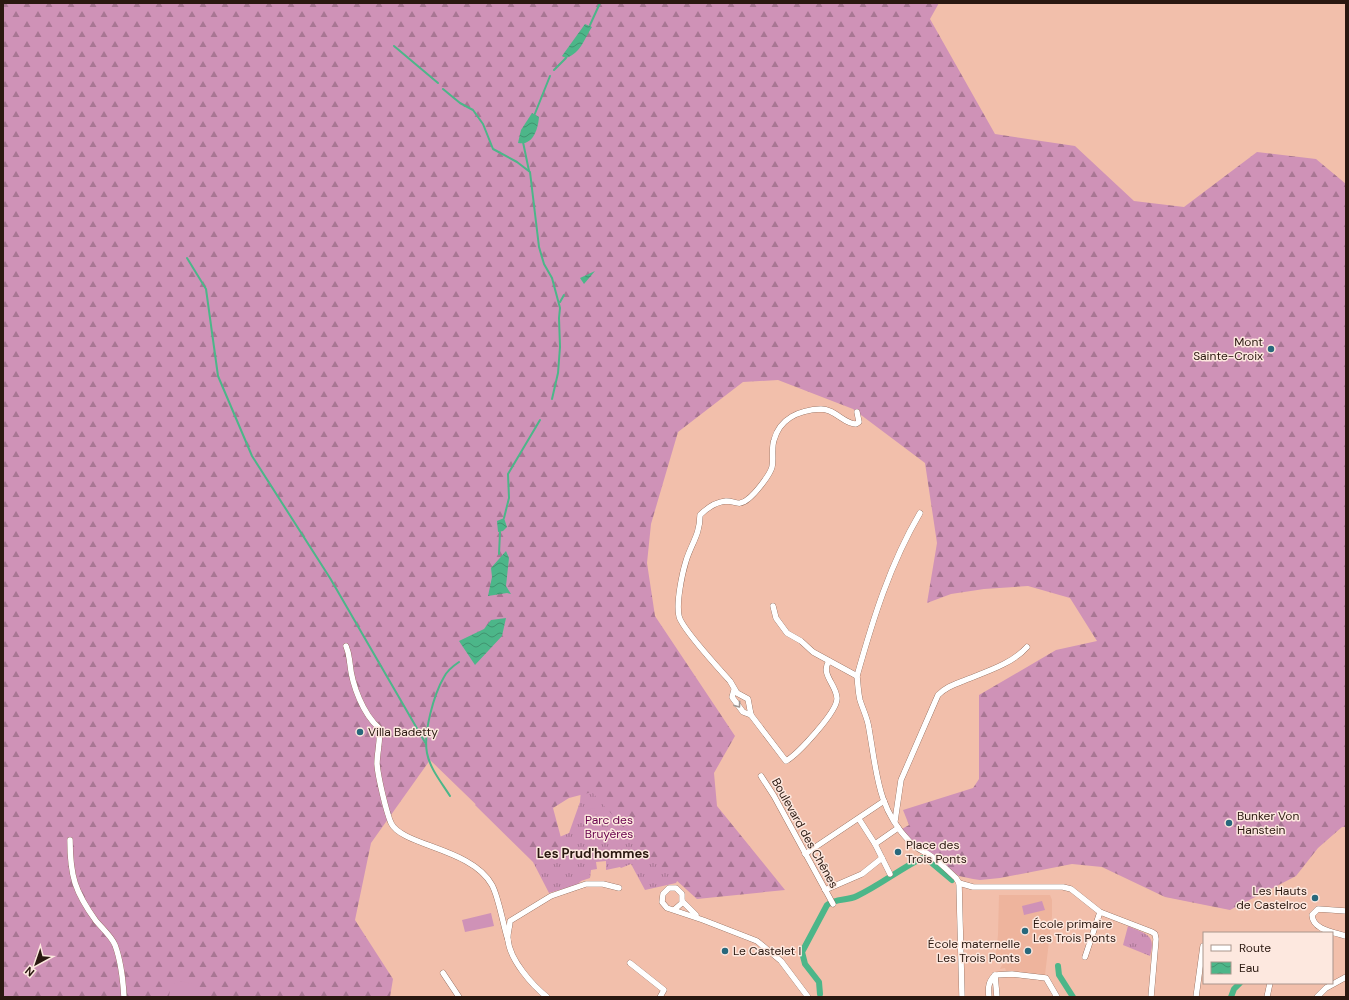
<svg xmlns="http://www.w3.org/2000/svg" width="1349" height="1000" font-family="'DM Sans',sans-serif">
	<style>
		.built { fill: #eeb49d }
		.grass { fill: url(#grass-tufts) }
		.forest { fill: url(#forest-firs) }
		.pitch { fill: #cf92b7 }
		.water { fill: url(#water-waves) }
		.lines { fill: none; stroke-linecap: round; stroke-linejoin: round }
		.stream { stroke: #4cb689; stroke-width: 2 }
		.canal { stroke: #4cb689; stroke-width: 6 }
		.street-casing { stroke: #7b503e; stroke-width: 6 }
		.street { stroke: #fff; stroke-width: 5.5 }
		.oneway { stroke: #9f9793 }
		.poi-dot { fill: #28687c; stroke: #fde8df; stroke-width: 1.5 }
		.labels { text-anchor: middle; stroke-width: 3; stroke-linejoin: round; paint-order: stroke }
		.poi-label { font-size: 12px; fill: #2a1810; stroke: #fde8df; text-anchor: start }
		.park-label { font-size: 12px; fill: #67004d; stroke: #fde8df }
		.street-label { font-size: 12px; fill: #2a1810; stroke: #fde8df }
		.neighbourhood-label { font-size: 13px; font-weight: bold; fill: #2a1810; stroke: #fde8df }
	</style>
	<defs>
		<pattern id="grass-tufts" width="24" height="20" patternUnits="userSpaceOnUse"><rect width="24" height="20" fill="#cf92b7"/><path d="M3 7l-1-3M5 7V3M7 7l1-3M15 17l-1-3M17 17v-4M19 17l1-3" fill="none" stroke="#a87693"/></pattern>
		<pattern id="forest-firs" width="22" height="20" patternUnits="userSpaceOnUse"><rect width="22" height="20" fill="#cf92b7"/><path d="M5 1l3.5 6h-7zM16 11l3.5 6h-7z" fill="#a87693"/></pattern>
		<pattern id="water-waves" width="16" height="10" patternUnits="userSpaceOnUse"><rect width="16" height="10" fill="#4cb689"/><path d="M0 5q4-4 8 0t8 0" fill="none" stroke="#3f936f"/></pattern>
	</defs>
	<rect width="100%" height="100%" fill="#f2bfab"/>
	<!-- built -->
	<path class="built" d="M999,895h51l2,5v16l-7,59 -39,-4 -1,-3 -5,1 3,-6 -8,-2 3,-26z"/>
	<!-- grass -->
	<g class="grass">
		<path d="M583,764l107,94 -14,25 -31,7 -14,-26 -10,4 -1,-1 -14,3v-9l-10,1 1,7 -6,1 -1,8 -9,3 -4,4 -28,8 -16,-31 -58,-57 16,-17 66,50 12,-5 11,-31z"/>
		<path d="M1128,926c17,8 29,8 22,30l-27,-11z"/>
	</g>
	<!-- forest -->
	<path class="forest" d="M3,3h936l-9,16 65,115 80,12 59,55 50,6 73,-55 59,7 30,25v643h-4l-24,21 -22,28 -66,34 -65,-13 -63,-30 -30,-3 -72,14 -20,2 -7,-1 -14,-3 -52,-40 -5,-7 7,-4 -6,-15 70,-22 6,-9v-84l77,-45 41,-9 -27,-43 -42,-12 -44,3 -33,5 -24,9 10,-60 -12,-80 -72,-54 -75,-29 -35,2 -65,50 -27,92 -4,39 8,53 80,120 -21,37 3,33 68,84 -88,9 -52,-47 -53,-60 -23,6 -16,10 11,41 -22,13 -50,-42 -62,-60 -59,83 -16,77 38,59 -3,18h-387z"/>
	<!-- pitch -->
	<g class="pitch">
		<path d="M594,808l7,27 -7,2 -7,-27z"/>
		<path d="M1042,901l3,9 -21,5 -2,-9z"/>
		<path d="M491,913l3,13 -29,6 -3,-12z"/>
		<path d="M181,981l11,3 10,13h-33l1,-7 5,-7z"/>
	</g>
	<!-- water -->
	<g class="water">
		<path d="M585,24l7,3c-8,12 -11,26 -26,31l-4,-2z"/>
		<path d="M532,113l7,4c-1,12 -6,29 -21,26l3,-13z"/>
		<path d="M595,271l-11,13 -4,-6z"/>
		<path d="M504,518l3,9 -4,4 -5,1 -1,-11z"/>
		<path d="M506,551l3,7 -3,28 5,8 -4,-1 -19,3 4,-19 -1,-9z"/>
		<path d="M506,618l-4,18 -27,29 -16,-24 25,-12 7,-9z"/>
	</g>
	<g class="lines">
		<!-- stream -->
		<g class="stream">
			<path d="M590,25l10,-22"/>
			<path d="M394,46l44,37"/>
			<path d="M554,70l12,-12"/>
			<path d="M443,89l17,14 13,7 10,14 10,25 24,13 13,10 9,75 5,17 8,14 8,30 -1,10 1,29 -2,26 -6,26"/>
			<path d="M534,116l16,-40"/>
			<path d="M523,142l6,29"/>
			<path d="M187,258l19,31 12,87 34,80 78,122 96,166"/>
			<path d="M560,302l4,-7"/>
			<path d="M504,518l5,-20 -1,-24 32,-54"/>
			<path d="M499,554l1,-22"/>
			<path d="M450,796c-8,-13 -20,-27 -23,-43 -4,-20 7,-59 17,-76 3,-6 9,-11 15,-15"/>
		</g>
		<!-- canal -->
		<g class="canal">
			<path d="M1058,966l1,9 14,22"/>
			<path d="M820,994l-1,-12 -14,-18 -3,-12 25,-47c9,-7 20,-4 30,-9 23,-11 43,-27 65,-38l5,1 25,21"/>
			<path d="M1231,997l3,-8 6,-6"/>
		</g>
		<defs>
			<g id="street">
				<path d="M920,513c-30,51 -47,106 -63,163 1,8 1,16 3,24 3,10 8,19 9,29 8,44 8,79 41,113 5,6 11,8 18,12 10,6 19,16 28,24l3,5 3,114"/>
				<path d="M773,606l3,12 11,15 14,8 12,11 44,24"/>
				<path d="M346,646c3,7 3,11 4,18 2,21 13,50 29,64 2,12 -2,24 -2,36 1,13 9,47 14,59 11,23 81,25 101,62 7,13 11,40 16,55"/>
				<path d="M829,661c-9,13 7,23 8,37 1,13 -39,56 -51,63l-35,-46 -3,-16 -11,-6 -7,-12c-10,-11 -49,-54 -51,-65 -3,-13 3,-42 7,-55 5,-17 14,-26 14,-46 7,-7 15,-13 26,-14 9,0 13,6 22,-2 7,-5 22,-24 24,-32 2,-8 -1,-18 2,-27 6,-22 26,-30 47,-31 14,0 23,15 35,15l3,-2 -2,-10"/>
				<path d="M734,690l-2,7 11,15 8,3"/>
				<path d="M761,776l13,20 59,108"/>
				<path d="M859,819l16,25 15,30"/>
				<path d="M895,821l6,-41 37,-85c9,-9 18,-11 30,-16 20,-8 45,-16 59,-32"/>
				<path d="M70,840c0,36 5,52 26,81 6,7 16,16 19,24 6,16 8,35 9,52"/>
				<path d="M875,844l23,-16"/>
				<path d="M805,854l79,-53"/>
				<path d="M959,883l14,4h90l8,2 29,23 52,20 3,2 1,5 -5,58"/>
				<path d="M825,890l37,-16 20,-16"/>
				<path d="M683,902l13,13"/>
				<path d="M675,909l7,-6v-9l-6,-6h-7l-6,6 -1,8 5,6 36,12 54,21 24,20 27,36"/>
				<path d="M1346,911l-28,-2 -6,6c1,15 21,17 34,21"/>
				<path d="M1085,957l15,-45"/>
				<path d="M630,963l34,27 -4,7"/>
				<path d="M443,973l16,24"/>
				<path d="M995,975l2,22"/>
				<path d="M547,997c-15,-12 -37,-37 -39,-57 -1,-6 2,-13 2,-19l41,-25 35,-12h17l16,4"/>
				<path d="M989,997c-1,-9 -1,-15 6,-22l17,-1 34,4 11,19"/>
				<path d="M1196,997l7,-51"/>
				<path d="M1267,997l3,-14"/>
				<path d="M1317,997l9,-9 20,-11"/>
			</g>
		</defs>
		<!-- street casing -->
		<use href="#street" class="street-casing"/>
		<!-- street -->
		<use href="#street" class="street"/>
	</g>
	<!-- one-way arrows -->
	<defs><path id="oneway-chevron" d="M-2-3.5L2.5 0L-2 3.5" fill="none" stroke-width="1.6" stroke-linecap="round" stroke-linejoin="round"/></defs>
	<use class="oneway" href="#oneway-chevron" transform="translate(738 705) rotate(54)"/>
	<!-- markers -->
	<g class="poi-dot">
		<circle cx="1271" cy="349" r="4"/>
		<circle cx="360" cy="732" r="4"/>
		<circle cx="1229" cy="823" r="4"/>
		<circle cx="898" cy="852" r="4"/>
		<circle cx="1315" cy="898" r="4"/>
		<circle cx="1025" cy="931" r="4"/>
		<circle cx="725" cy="951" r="4"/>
		<circle cx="1028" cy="951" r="4"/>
	</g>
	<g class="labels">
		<!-- poi labels -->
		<g class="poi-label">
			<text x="1263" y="346" text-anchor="end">Mont<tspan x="1263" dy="14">Sainte-Croix</tspan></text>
			<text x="368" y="736">Villa Badetty</text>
			<text x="1237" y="820">Bunker Von<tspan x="1237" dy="14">Hanstein</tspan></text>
			<text x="906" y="849">Place des<tspan x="906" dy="14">Trois Ponts</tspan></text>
			<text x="1307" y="895" text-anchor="end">Les Hauts<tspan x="1307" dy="14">de Castelroc</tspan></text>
			<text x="1033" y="928">École primaire<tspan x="1033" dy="14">Les Trois Ponts</tspan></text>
			<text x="1020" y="948" text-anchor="end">École maternelle<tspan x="1020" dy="14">Les Trois Ponts</tspan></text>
			<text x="733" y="955">Le Castelet I</text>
		</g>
		<!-- park labels -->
		<g class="park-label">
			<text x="609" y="824">Parc des<tspan x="609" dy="14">Bruyères</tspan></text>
		</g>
		<!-- street labels -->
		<g class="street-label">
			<text transform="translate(805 833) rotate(61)" y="4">Boulevard des Chênes</text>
		</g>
		<!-- neighbourhood labels -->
		<g class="neighbourhood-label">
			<text x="593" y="858">Les Prud'hommes</text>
		</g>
	</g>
	<!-- border -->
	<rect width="1349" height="1000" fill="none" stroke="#2a1810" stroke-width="8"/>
	<!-- legend -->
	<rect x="1203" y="932" width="130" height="52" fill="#fde8df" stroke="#a9958c"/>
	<rect x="1211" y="945" width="20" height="6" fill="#ffffff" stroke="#a9958c"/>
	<text x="1239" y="952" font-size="12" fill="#2a1810">Route</text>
	<rect x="1211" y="962" width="20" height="12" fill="url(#water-waves)" stroke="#a9958c"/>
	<text x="1239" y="972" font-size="12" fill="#2a1810">Eau</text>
	<!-- north arrow -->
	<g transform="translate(36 964) rotate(220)" stroke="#fde8df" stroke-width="3" paint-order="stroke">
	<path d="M0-3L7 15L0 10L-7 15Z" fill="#2a1810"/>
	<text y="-6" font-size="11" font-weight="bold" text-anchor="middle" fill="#2a1810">N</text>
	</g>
</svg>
